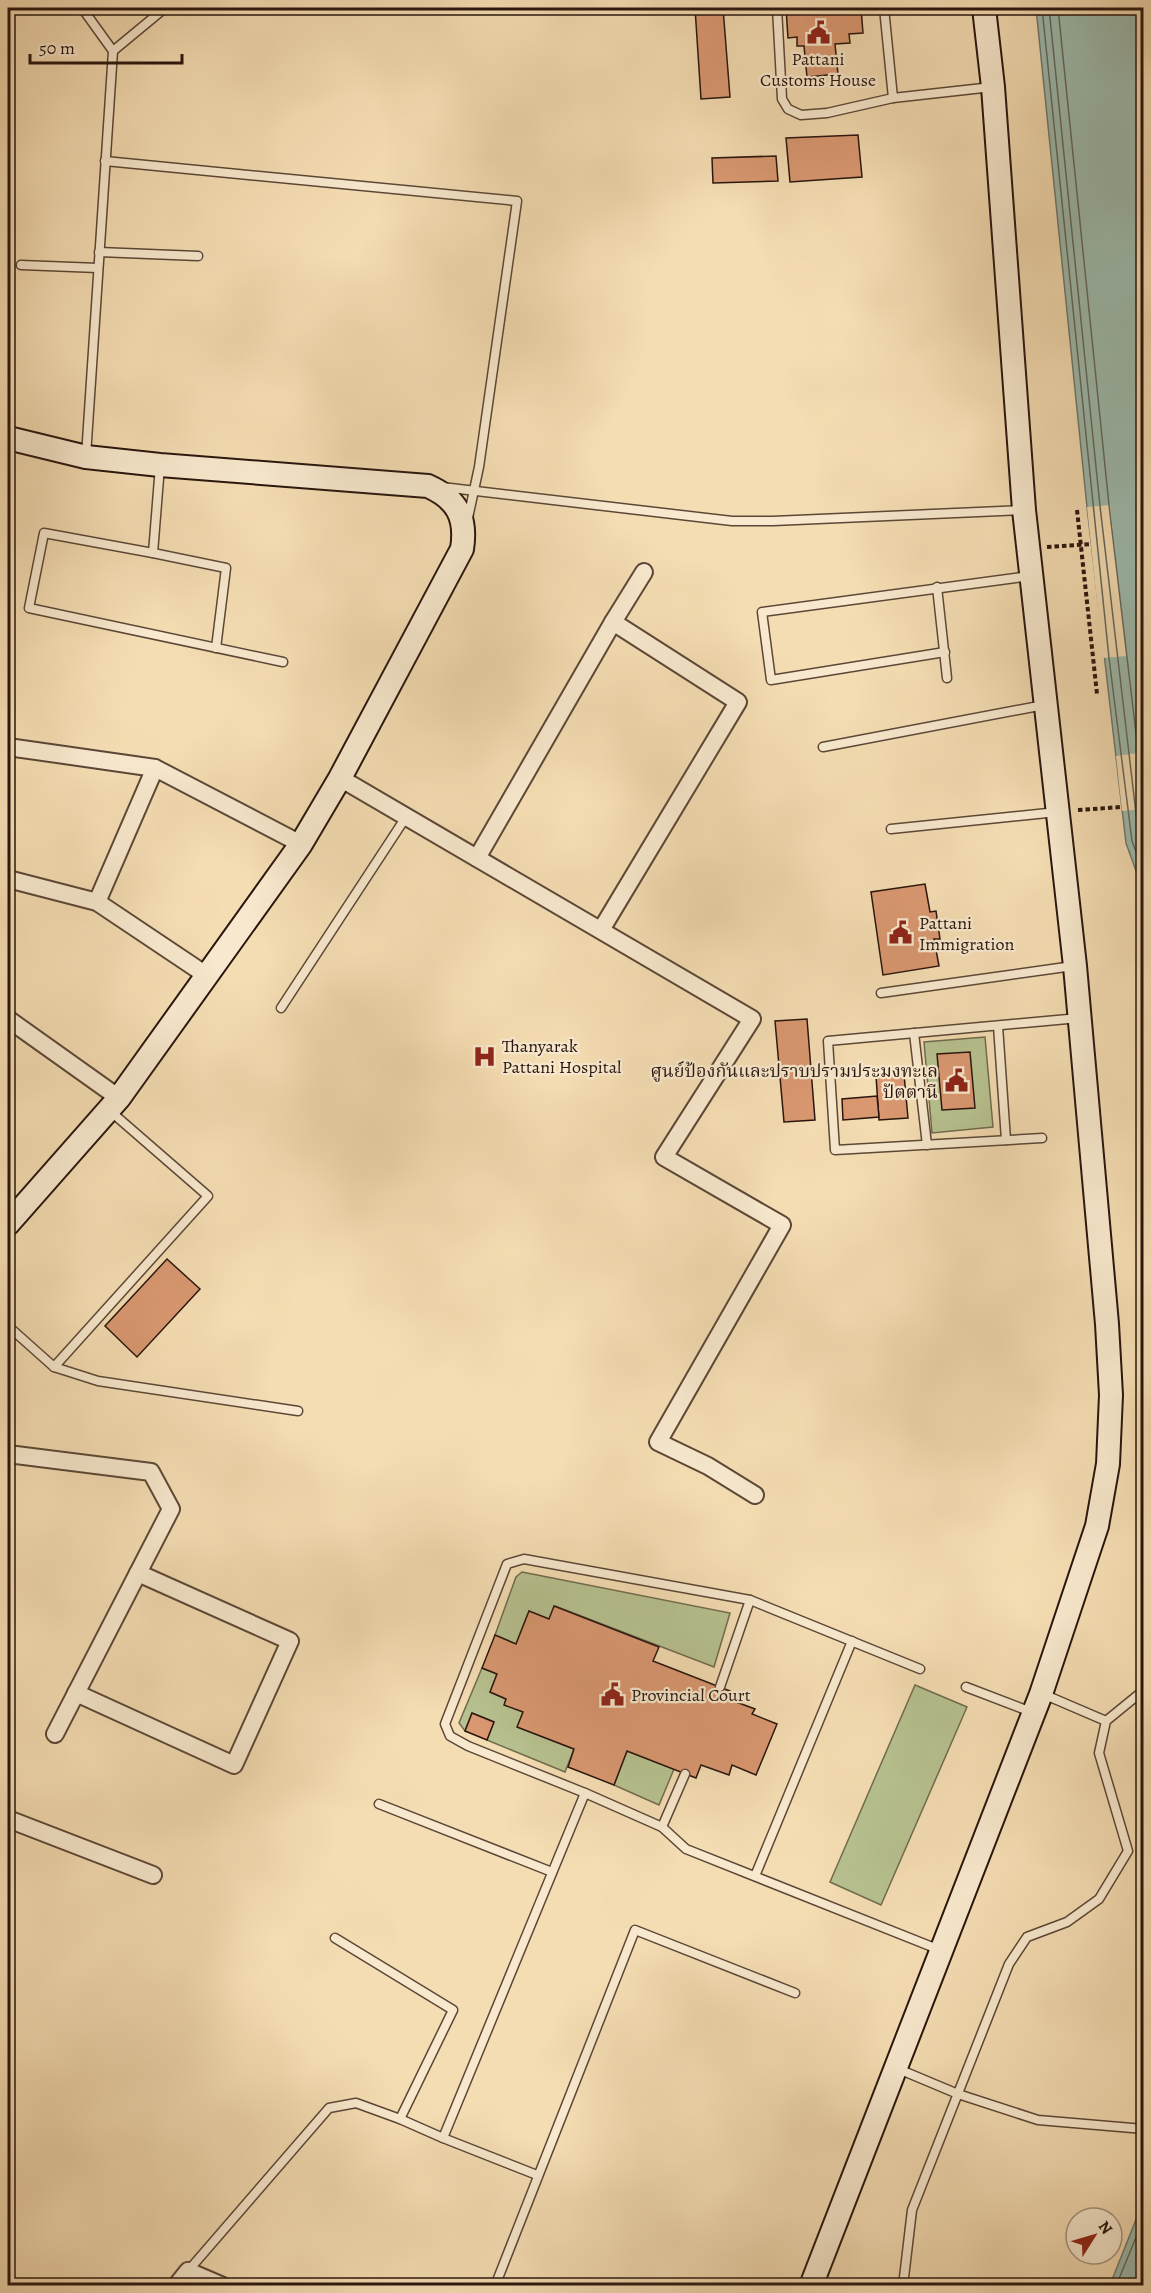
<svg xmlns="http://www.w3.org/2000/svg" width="1151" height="2293" font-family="Alegreya,'Noto Serif Thai',serif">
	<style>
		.green { fill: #b7c290; stroke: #706c4f; stroke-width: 1.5 }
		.water { fill: #9cbbaf; stroke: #6e796f; stroke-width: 1.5 }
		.pier { fill: #f5ddb3 }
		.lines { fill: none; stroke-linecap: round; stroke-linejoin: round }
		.shore { stroke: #62685e; stroke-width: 1.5 }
		.building { fill: #da9871; stroke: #29150e; stroke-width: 1.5 }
		.lane-casing { stroke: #5c4737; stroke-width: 11 }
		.street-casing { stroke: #5c4737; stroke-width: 20 }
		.secondary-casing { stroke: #29150e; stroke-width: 26 }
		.path { stroke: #29150e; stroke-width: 4; stroke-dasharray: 4.5 3; stroke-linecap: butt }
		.lane { stroke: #f8e9ce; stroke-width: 8 }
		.street { stroke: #f8e9ce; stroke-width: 16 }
		.secondary { stroke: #f8e9ce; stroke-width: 22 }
		.labels { text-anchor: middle; stroke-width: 4.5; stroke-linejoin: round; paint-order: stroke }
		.poi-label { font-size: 18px; fill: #29150e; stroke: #f8e9ce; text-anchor: start }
	</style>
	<rect width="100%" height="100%" fill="#f5ddb3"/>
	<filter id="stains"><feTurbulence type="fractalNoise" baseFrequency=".00333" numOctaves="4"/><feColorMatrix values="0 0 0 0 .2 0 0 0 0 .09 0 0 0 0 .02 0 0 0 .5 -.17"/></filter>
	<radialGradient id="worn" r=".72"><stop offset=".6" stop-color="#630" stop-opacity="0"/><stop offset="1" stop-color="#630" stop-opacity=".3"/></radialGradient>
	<!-- green -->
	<g class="green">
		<path d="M985,1037l8,90 -61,6 -8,-91z"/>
		<path d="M522,1572l208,41 -16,54 -159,-61 -6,13 -20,-8 -13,33 -21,-9 21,-58z"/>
		<path d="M482,1668l15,6 -7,18 16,7 17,13 -5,15 56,22 -9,23 -78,-32 7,-18 -22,-9 -7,18 -6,-8z"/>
		<path d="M915,1685l52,22 -86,198 -51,-23z"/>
		<path d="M627,1751l47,18 -15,36 -45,-20z"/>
	</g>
	<!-- water -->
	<g class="water">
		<path d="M1036,8h107v882l-17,-47 -39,-336z"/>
		<path d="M1143,2202v83h-33z"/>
	</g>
	<!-- pier -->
	<g class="pier">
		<path d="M1110,505l17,151 -24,2 -16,-151z"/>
		<path d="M1138,753l5,56 -21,2 -6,-55z"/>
	</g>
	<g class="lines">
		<!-- shore -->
		<g class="shore">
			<path d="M1042,8l67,650 23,183 12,32"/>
			<path d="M1049,8l51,498 39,333 5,13"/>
			<path d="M1058,8l51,497 35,296"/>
			<path d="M1116,2286l28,-68"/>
		</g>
	</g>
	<!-- building -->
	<g class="building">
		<path d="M695,8h28l7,89 -29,2z"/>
		<path d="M786,8h75l2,25 -14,1 1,9 -15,1 3,30 -31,3 -3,-31h-7v-9l-9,1z"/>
		<path d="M858,135l4,42 -72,5 -4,-44z"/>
		<path d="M776,156l2,25 -65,2 -1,-25z"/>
		<path d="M925,884l5,28 6,-1 4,28h-6l5,27 -56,9 -12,-83z"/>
		<path d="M807,1019l8,101 -31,2 -9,-101z"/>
		<path d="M970,1052l5,56 -33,2 -5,-56z"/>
		<path d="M904,1074l4,44 -29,2 -3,-44z"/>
		<path d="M877,1096l2,21 -36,3 -1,-21z"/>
		<path d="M167,1259l33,30 -63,68 -32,-31z"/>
		<path d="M554,1606l105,41 -6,14 77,30 -2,8 27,10 -3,5 25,10 -21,51 -24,-10 -3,10 -28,-10 -5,13 -69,-27 -13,34 -46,-18 6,-18 -57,-22 6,-15 -19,-7 2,-6 -16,-7 7,-18 -15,-6 13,-33 21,9 13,-33 20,8z"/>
		<path d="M472,1713l22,9 -7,18 -22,-9z"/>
	</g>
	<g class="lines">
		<defs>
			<g id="lane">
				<path d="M82,8l31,43 -27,405"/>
				<path d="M777,8l5,91 6,10 13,6 26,-2 66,-15 99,-11"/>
				<path d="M884,8l9,90"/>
				<path d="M113,51l52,-43"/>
				<path d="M105,161l412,40 -38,266 -11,51"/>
				<path d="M99,252l99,4"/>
				<path d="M21,265l77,3"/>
				<path d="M160,466l-7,87 -109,-20 -15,75 254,54"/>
				<path d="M442,487l290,34h41l251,-11"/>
				<path d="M153,553l73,15 -10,80"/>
				<path d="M937,587l10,91"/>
				<path d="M945,652l-174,28 -9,-68 268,-36"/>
				<path d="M823,747l221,-42"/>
				<path d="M891,829l166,-17"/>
				<path d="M881,993l192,-27"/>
				<path d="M281,1008l125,-191"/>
				<path d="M998,1026l8,114"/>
				<path d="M914,1033l13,112"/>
				<path d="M1042,1138l-207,12 -7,-109 251,-23"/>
				<path d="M8,1326l46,41 154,-171 -99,-86"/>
				<path d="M54,1367l44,14 200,30"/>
				<path d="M920,1669l-170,-69 -226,-41 -17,5 -62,160 5,12 18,10 117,47 77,34 24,22 254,101"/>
				<path d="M720,1687l30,-87"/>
				<path d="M966,1687l68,26"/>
				<path d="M1043,1694l63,27"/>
				<path d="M379,1804l173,68"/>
				<path d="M662,1827l23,-53"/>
				<path d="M755,1876l97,-235"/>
				<path d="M335,1938l118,72 -53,109"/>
				<path d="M896,2068l62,26 80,26 106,9"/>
				<path d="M443,2138l142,-345"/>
				<path d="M188,2271l141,-163 27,-5 44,16 43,19 94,37"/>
				<path d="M495,2286l140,-356 160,63"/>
				<path d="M903,2286l9,-76 97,-246 18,-27 40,-15 32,-23 29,-48 -29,-98 7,-32 38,-31"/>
			</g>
			<g id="street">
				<path d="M613,622l31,-50"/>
				<path d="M8,747l147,21 146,76"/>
				<path d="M340,778l412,241 -88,138 118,68 -124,217 50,24 47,29"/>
				<path d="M477,858l136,-236 125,80 -137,228"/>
				<path d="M8,879l89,23 109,73"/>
				<path d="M97,902l58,-134"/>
				<path d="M8,1019l111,79"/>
				<path d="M8,1454l143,18 20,37 -116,225"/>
				<path d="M76,1693l158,72 56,-124 -152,-68"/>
				<path d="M8,1819l145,56"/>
				<path d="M176,2286l12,-15 35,15"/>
			</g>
			<g id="secondary">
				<path d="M8,438l78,19 74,8 268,21c29,13 39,31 34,63l-122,229 -39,66 -182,254 -111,126"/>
				<path d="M811,2286l230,-592 56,-168 11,-62 3,-69 -4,-71 -32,-358 -51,-456 -31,-423 -9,-79"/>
			</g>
		</defs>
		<!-- lane casing -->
		<use href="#lane" class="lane-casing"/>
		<!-- street casing -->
		<use href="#street" class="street-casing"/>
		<!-- secondary casing -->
		<use href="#secondary" class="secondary-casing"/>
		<!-- path -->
		<g class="path">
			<path d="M1077,510l20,184"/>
			<path d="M1047,547l44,-3"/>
			<path d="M1078,810l43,-3"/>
		</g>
		<!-- lane -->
		<use href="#lane" class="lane"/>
		<!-- street -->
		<use href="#street" class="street"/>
		<!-- secondary -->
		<use href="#secondary" class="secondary"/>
	</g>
	<!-- icons -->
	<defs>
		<symbol id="civic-bare" viewBox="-9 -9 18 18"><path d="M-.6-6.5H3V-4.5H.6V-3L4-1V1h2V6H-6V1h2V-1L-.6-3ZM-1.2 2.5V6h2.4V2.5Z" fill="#8f2418" stroke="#f8e9ce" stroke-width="2.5" paint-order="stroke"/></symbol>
		<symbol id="hospital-bare" viewBox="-9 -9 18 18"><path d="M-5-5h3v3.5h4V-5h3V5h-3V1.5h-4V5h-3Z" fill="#8f2418" stroke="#f8e9ce" stroke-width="2.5" paint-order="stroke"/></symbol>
	</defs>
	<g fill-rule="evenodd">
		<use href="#civic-bare" x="802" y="16" width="33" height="33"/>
		<use href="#civic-bare" x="884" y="916" width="33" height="33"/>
		<use href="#hospital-bare" x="468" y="1040" width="33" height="33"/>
		<use href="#civic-bare" x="940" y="1064" width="33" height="33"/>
		<use href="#civic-bare" x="596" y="1678" width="33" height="33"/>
	</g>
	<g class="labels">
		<!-- poi labels -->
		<g class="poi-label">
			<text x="818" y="65" text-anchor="middle">Pattani<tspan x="818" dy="21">Customs House</tspan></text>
			<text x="919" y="929">Pattani<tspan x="919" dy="21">Immigration</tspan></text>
			<text x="502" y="1052">Thanyarak<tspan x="502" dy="21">Pattani Hospital</tspan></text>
			<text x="938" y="1077" text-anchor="end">ศูนย์ป้องกันและปราบปรามประมงทะเล<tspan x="938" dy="21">ปัตตานี</tspan></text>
			<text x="631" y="1701">Provincial Court</text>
		</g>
	</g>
	<!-- margin -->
	<rect width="1151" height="2293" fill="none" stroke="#f5ddb3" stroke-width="30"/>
	<rect x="9" y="9" width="1133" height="2275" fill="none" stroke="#29150e" stroke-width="3"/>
	<rect x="15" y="15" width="1121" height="2263" fill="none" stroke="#29150e" stroke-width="1.5"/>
	<!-- north arrow -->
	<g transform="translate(1094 2236) rotate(53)"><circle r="28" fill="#f8e9ce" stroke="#a59481" stroke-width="1.5"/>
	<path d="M0-4.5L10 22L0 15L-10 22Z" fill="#8f2418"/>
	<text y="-9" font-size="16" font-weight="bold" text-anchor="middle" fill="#29150e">N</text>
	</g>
	<!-- scale -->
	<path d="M30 54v9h152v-9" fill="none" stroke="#29150e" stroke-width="3"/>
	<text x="39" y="54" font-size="18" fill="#29150e" stroke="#f8e9ce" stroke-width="4.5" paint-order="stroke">50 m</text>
	<rect width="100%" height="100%" filter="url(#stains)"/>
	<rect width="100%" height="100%" fill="url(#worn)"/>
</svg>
